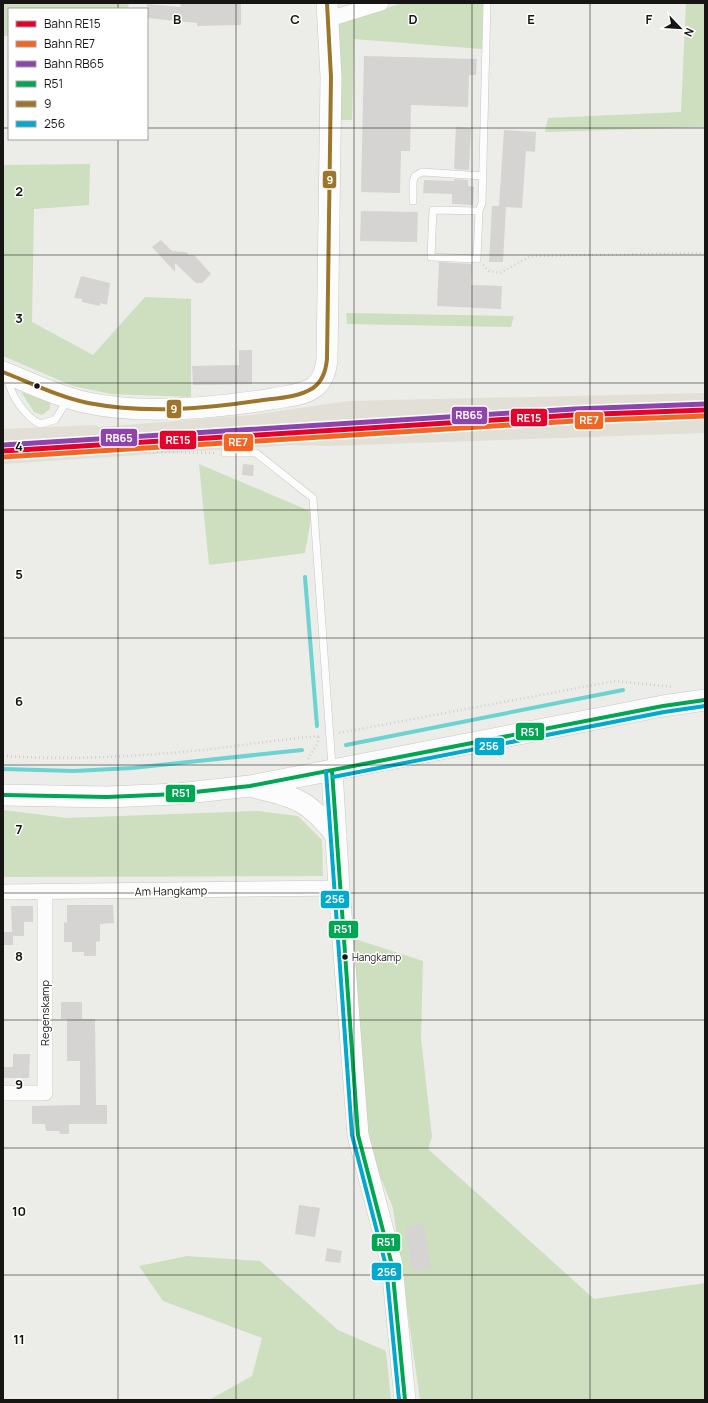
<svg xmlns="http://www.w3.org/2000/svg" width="708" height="1403" font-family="Manrope,sans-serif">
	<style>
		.built { fill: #e1dfd6 }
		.green { fill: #cddfbf }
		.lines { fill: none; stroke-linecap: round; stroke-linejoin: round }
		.stream { stroke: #6cd2d2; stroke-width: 4 }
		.building { fill: #d5d4d3 }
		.lane-casing { stroke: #c7c7c4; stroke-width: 8 }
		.street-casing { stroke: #c7c7c4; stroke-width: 16 }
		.secondary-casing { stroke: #c7c7c4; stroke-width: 22 }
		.path { stroke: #cfcfce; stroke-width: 2.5; stroke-dasharray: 1 3; stroke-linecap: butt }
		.lane { stroke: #fcfcfc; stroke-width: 7 }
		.street { stroke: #fcfcfc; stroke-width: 15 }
		.secondary { stroke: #fcfcfc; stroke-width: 21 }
		.bus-1-casing { stroke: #fff; stroke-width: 7 }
		.bus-2-casing { stroke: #fff; stroke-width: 7 }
		.bus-3-casing { stroke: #fff; stroke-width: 7 }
		.bus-1 { stroke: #00a651; stroke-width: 4 }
		.bus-2 { stroke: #9d762c; stroke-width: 4 }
		.bus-3 { stroke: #00a9ce; stroke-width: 4 }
		.rail-1-casing { stroke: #fff; stroke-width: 8 }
		.rail-2-casing { stroke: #fff; stroke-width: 8 }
		.rail-3-casing { stroke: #fff; stroke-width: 8 }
		.rail-1 { stroke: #e4002b; stroke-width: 5 }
		.rail-2 { stroke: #f26522; stroke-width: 5 }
		.rail-3 { stroke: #8e44ad; stroke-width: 5 }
		.grid { fill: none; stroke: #161513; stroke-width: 1; stroke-opacity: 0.55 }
		.bus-dot { fill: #161513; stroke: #fff; stroke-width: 1.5 }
		.labels { text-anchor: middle; stroke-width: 3; stroke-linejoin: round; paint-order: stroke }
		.bus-label { font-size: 10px; fill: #161513; stroke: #fff; text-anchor: start }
		.street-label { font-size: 11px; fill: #161513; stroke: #fff }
		.grid-label { font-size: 13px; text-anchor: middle; font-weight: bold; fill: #161513; stroke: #fff; stroke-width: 3; stroke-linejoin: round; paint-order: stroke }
		.line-badge { stroke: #fff; stroke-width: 1.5 }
		.badge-label { font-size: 11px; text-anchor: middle; font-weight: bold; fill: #fff }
	</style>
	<rect width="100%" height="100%" fill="#ecece8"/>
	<!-- built -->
	<path class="built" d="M705,393v40l-376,13 -39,-1 -287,19v-35l93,-4 3,2 154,-12 95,-14z"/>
	<!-- green -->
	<g class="green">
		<path d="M3,3h126l-1,6h-119v27h-6z"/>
		<path d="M402,3h81l-1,46 -128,-10 -2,81h-13l-2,-95z"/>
		<path d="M686,3h18v124l-159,5 3,-14 133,-6z"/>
		<path d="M90,164l-1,41 -55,4 -2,113 61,33 52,-58 46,2v98l-80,-3 -38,-8 -70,-30v-191z"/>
		<path d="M346,313l168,3 -3,11 -164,-3z"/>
		<path d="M21,392l29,10v7l-8,6 -8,-3z"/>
		<path d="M199,464l113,48 -7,41 -96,12z"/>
		<path d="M3,810l64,8 190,-7 41,5 24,24 1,36 -320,1z"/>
		<path d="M349,937l74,24 -2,77 11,99 -4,12 166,150 111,-16v117h-285l-27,-192 -24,-59z"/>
		<path d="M187,1256l73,5 78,69 48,21 5,49h-182l43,-24 10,-38 -99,-37 -24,-35z"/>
	</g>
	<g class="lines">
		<!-- stream -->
		<g class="stream">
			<path d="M305,577l12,149"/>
			<path d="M346,745l277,-55"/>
			<path d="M3,769l71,2 58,-3 170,-18"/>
		</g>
	</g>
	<!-- building -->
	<g class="building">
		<path d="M180,3h61v22l-44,1v-3l-50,-5v-14l34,3z"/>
		<path d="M364,56l113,3 -1,16h-7l-1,32 -57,-2 -1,46h-9l-1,42 -39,-1z"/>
		<path d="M456,127l15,1 -2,42 -15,-1z"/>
		<path d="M504,130l32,2 -1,20 -9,-1 -4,57 -16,-1 -3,55h-14l3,-56h7z"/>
		<path d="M454,179l14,1v6l6,1 -1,18 -21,-1v-10l-29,-1 1,-13 30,1z"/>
		<path d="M361,211l57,1 -1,30 -57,-1z"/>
		<path d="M161,240l11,11 14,1 3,3h5l17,19 -9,9h-6l-21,-20v9l-23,-25z"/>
		<path d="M439,262l33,2 -1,21 31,1 -1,23 -64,-3z"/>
		<path d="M81,276l29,7 -3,22 -7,-2v3l-18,-4v-3l-8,-1z"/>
		<path d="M239,350h13v34l-59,1 -1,-19 47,-1z"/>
		<path d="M243,464l11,1 -1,11 -11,-1z"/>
		<path d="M67,905h46l1,18 -14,1v17l-4,1v14h-12v-4h-12v-10h-8v-20l3,1z"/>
		<path d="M11,906h22v16h-9v14h-11v9h-10v-13h9z"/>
		<path d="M61,1002h21v17h13l1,86h11v19h-38v10h-9l-1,-3h-13l-1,-7h-13v-18l48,-1v-44h-13v-42h-6z"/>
		<path d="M13,1054h17l-1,24h-26v-11h10z"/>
		<path d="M299,1205l21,3 -5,29 -20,-3z"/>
		<path d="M424,1224l7,44 -19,3 -7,-44z"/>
		<path d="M327,1248l15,3 -2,12 -15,-2z"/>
	</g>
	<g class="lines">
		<defs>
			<g id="lane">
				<path d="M413,201v-19l2,-6 7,-4 61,4"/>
				<path d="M479,211l-46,-1 -2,47 46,2 2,-48 3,-8 5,-200"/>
				<path d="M7,377c4,18 17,39 33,47l15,-4 13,-21"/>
				<path d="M225,453h31l57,45 19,269"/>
			</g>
			<g id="street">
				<path d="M329,19l52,-16"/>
				<path d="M3,892l336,-4"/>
				<path d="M3,1093h42v-201"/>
			</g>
			<g id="secondary">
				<path d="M3,372c28,11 56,25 85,31 57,12 127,5 184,-4 14,-3 29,-3 41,-11 10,-6 13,-18 14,-29l4,-282 -4,-74"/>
				<path d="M332,771l7,117 19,247 34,130 13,135"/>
				<path d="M257,788c41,9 52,14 79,47"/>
				<path d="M3,795l104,2 70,-3 73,-8 413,-80 42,-6"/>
			</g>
		</defs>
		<!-- lane casing -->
		<use href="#lane" class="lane-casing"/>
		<!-- street casing -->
		<use href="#street" class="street-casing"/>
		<!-- secondary casing -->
		<use href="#secondary" class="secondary-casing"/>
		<!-- path -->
		<g class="path">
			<path d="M483,265l6,6 11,2 31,-17 174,-3"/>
			<path d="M145,452l71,1"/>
			<path d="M339,733l276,-52 58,6"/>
			<path d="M3,756c63,4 126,1 189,-5 43,-4 86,-12 130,-15"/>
			<path d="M308,759l10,-16v-7"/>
		</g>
		<!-- lane -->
		<use href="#lane" class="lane"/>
		<!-- street -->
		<use href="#street" class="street"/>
		<!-- secondary -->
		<use href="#secondary" class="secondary"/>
		<defs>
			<g id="bus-1">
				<path d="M332,771l26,364 34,130 13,135"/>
				<path d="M3,795l104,2 70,-3 73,-8 413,-80 42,-6"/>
			</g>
			<path id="bus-2" d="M3,372c28,11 56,25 85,31 58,11 118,6 175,-3 17,-2 36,-3 50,-12 10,-7 13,-18 14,-29l4,-282 -4,-74"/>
			<g id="bus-3">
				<path d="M326,771l26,364 34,131 13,134"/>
				<path d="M333,777l331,-65 41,-6"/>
			</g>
		</defs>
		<!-- bus-1 casing -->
		<use href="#bus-1" class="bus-1-casing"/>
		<!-- bus-2 casing -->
		<use href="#bus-2" class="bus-2-casing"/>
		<!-- bus-3 casing -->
		<use href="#bus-3" class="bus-3-casing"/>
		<!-- bus-1 -->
		<use href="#bus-1" class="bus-1"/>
		<!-- bus-2 -->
		<use href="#bus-2" class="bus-2"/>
		<!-- bus-3 -->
		<use href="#bus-3" class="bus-3"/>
		<defs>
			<path id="rail-1" d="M3,451l571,-36 131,-5"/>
			<path id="rail-2" d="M3,457l571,-36 131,-5"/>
			<path id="rail-3" d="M3,445l571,-36 131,-5"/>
		</defs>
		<!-- rail-1 casing -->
		<use href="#rail-1" class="rail-1-casing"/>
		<!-- rail-2 casing -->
		<use href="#rail-2" class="rail-2-casing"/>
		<!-- rail-3 casing -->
		<use href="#rail-3" class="rail-3-casing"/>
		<!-- rail-1 -->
		<use href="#rail-1" class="rail-1"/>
		<!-- rail-2 -->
		<use href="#rail-2" class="rail-2"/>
		<!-- rail-3 -->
		<use href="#rail-3" class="rail-3"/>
	</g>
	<!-- grid -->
	<path class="grid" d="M118,3v6M236,3v1397M354,3v1397M472,3v1397M590,3v1397M3,128h6M147,128h558M118,139v1261M3,255h702M3,383h702M3,510h702M3,638h702M3,765h702M3,893h702M3,1020h702M3,1148h702M3,1275h702"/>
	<!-- markers -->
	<g class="bus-dot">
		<circle cx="37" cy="386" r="3.5"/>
		<circle cx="345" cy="957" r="3.5"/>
	</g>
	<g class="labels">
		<!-- bus labels -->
		<g class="bus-label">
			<text x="352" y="961">Hangkamp</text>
		</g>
		<!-- street labels -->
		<g class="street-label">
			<text transform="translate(171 891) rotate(-1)" y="4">Am Hangkamp</text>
			<text transform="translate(45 1013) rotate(-90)" y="4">Regenskamp</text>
		</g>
	</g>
	<g class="grid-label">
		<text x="177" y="24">B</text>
		<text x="295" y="24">C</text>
		<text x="413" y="24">D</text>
		<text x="531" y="24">E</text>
		<text x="649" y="24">F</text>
		<text x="19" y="196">2</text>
		<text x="19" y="323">3</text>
		<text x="19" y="451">4</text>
		<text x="19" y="579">5</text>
		<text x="19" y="706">6</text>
		<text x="19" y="834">7</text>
		<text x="19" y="961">8</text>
		<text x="19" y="1089">9</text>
		<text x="19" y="1216">10</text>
		<text x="19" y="1344">11</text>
	</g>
	<g class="line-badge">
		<rect x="322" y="170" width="15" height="19" rx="4" fill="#9d762c"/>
		<rect x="166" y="399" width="16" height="20" rx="4" fill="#9d762c"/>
		<rect x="451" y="406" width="37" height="19" rx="4" fill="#8e44ad"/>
		<rect x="510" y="408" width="38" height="19" rx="4" fill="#e4002b"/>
		<rect x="574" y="411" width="30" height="19" rx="4" fill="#f26522"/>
		<rect x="100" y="428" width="38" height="19" rx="4" fill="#8e44ad"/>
		<rect x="159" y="430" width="38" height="20" rx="4" fill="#e4002b"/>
		<rect x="223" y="433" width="31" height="19" rx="4" fill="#f26522"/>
		<rect x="515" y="722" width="30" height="19" rx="4" fill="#00a651"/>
		<rect x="474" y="737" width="31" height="19" rx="4" fill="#00a9ce"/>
		<rect x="165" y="784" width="31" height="19" rx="4" fill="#00a651"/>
		<rect x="320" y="890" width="30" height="19" rx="4" fill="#00a9ce"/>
		<rect x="328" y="920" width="31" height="19" rx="4" fill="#00a651"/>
		<rect x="371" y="1233" width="30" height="19" rx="4" fill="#00a651"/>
		<rect x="371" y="1262" width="31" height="19" rx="4" fill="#00a9ce"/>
	</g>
	<g class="badge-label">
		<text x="330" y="184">9</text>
		<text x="174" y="413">9</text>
		<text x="469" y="419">RB65</text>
		<text x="529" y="422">RE15</text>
		<text x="589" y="424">RE7</text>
		<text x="119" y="442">RB65</text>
		<text x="178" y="444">RE15</text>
		<text x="238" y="446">RE7</text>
		<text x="530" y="736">R51</text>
		<text x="489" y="750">256</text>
		<text x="181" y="797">R51</text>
		<text x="335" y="903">256</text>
		<text x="343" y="933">R51</text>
		<text x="386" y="1246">R51</text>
		<text x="387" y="1276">256</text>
	</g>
	<!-- border -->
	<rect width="708" height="1403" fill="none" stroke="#161513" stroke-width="8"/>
	<!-- legend -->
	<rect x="8" y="8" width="140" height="132" fill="#ffffff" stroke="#a2a1a1"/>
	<rect x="16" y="21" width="20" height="6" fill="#e4002b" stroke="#a2a1a1"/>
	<text x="44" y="28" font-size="12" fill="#161513">Bahn RE15</text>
	<rect x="16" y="41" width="20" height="6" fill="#f26522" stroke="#a2a1a1"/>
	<text x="44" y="48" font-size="12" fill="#161513">Bahn RE7</text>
	<rect x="16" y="61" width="20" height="6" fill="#8e44ad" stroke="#a2a1a1"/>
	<text x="44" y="68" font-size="12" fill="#161513">Bahn RB65</text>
	<rect x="16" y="81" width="20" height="6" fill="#00a651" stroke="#a2a1a1"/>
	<text x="44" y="88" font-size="12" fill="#161513">R51</text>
	<rect x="16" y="101" width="20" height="6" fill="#9d762c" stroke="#a2a1a1"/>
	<text x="44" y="108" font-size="12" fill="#161513">9</text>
	<rect x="16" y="121" width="20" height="6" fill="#00a9ce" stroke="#a2a1a1"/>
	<text x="44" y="128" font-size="12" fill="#161513">256</text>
	<!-- north arrow -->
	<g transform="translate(680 28) rotate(115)" stroke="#ffffff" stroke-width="3" paint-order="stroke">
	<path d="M0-3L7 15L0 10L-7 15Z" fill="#161513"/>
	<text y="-6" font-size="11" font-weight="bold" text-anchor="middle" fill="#161513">N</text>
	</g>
</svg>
